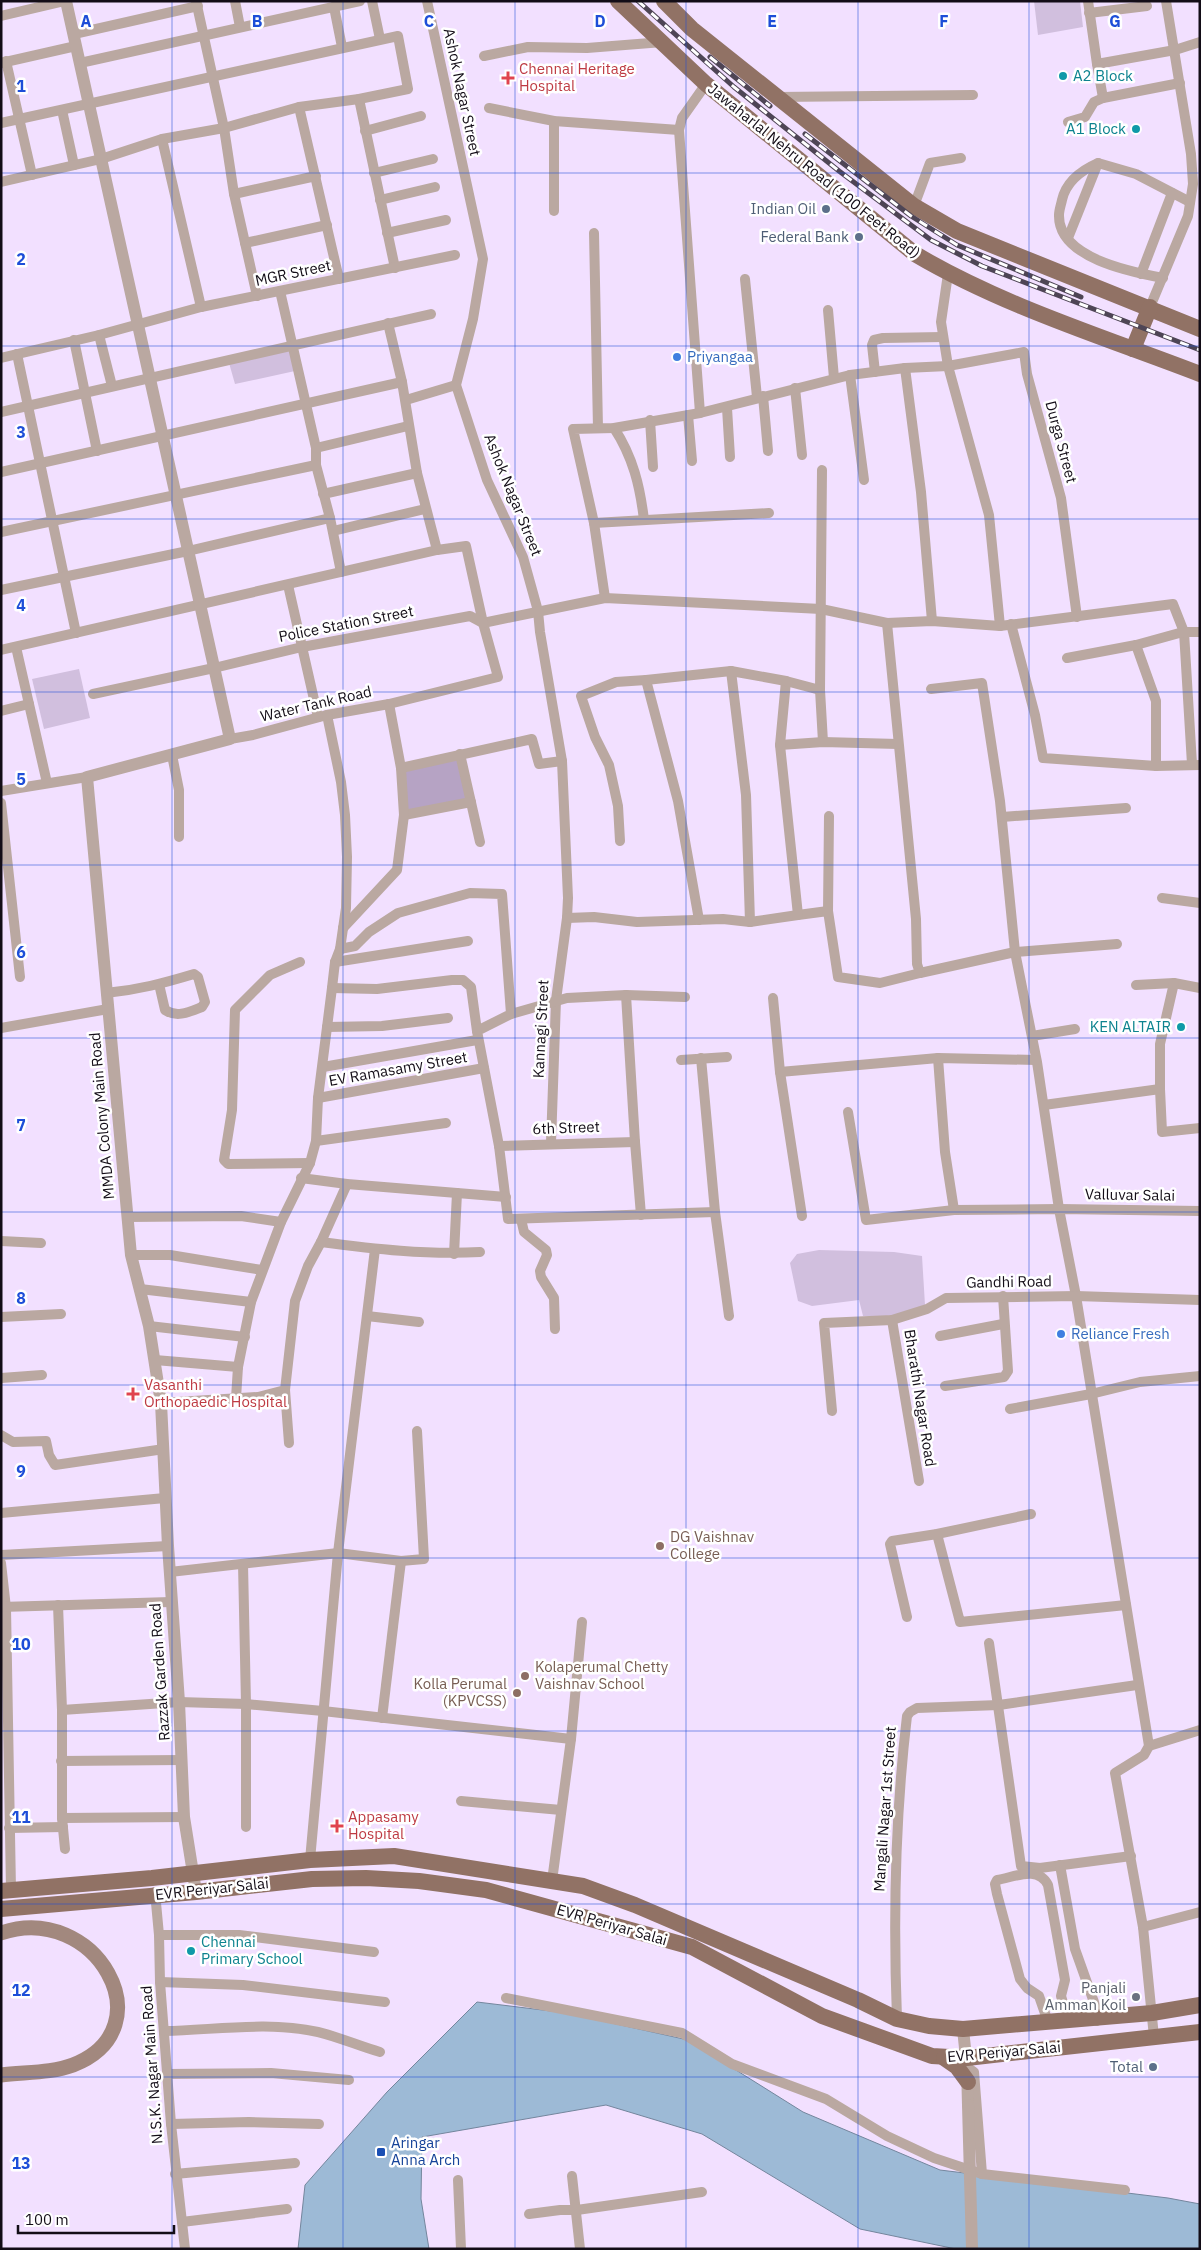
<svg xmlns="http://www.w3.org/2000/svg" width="1201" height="2250" font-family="'IBM Plex Sans',sans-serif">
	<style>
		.green { fill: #d1bfde }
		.forest { fill: #b6a3c4 }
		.water { fill: #9dbad6; stroke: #74869d }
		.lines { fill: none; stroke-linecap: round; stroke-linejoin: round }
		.minor { stroke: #baa8a1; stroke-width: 10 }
		.tertiary { stroke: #baa8a1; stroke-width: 12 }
		.secondary { stroke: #a2887e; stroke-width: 15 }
		.primary { stroke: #917265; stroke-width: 16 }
		.rail-casing { stroke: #4e4555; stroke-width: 5 }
		.rail { stroke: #fff; stroke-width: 3; stroke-dasharray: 9; stroke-linecap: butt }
		.tertiary-bridge { stroke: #baa8a1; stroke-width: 12 }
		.grid { fill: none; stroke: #1d4ed8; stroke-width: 1; stroke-opacity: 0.55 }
		.culture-dot { fill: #0f9aa8; stroke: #fff; stroke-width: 2 }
		.health-dot { fill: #e0444e; stroke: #fff; stroke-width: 2 }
		.service-dot { fill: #5c6f8a; stroke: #fff; stroke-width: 2 }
		.shop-dot { fill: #3f7fe0; stroke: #fff; stroke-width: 2 }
		.education-dot { fill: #8d6e63; stroke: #fff; stroke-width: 2 }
		.worship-dot { fill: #6b7280; stroke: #fff; stroke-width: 2 }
		.transit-dot { fill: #1a4fb4; stroke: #fff; stroke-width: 2 }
		.labels { text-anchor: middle; stroke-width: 5; stroke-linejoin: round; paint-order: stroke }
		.health-label { font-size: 15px; fill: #be3a42; stroke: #fff; text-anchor: start }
		.culture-label { font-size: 15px; fill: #0d838f; stroke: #fff; text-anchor: start }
		.street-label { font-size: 15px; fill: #130d17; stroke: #fff }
		.service-label { font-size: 15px; fill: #4e5e75; stroke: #fff; text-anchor: end }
		.shop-label { font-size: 15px; fill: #366cbe; stroke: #fff; text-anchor: start }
		.education-label { font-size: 15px; fill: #785e54; stroke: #fff; text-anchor: start }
		.worship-label { font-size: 15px; fill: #5b616d; stroke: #fff; text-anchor: end }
		.transit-label { font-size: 15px; fill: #164399; stroke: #fff; text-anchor: start }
		.grid-label { font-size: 16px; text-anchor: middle; font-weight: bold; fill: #1d4ed8; stroke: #fff; stroke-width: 5; stroke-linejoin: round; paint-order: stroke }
	</style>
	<rect width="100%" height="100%" fill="#f2e0ff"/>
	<!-- green -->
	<g class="green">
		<path d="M1034,1h46l3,26 -45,8z"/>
		<path d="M290,350l5,21 -60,13 -6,-21z"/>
		<path d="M79,669l11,49 -46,11 -12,-50z"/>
		<path d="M819,1250l75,2 28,4 3,49 -33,11h-29l-4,-16 -47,6 -14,-5 -8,-38 7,-9z"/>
	</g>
	<!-- forest -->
	<path class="forest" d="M460,757l9,44 -62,11 -3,-44z"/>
	<!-- water -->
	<path class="water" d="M477,2002l90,11 121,27 115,72 137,58 228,28 32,6v45h-244l-96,-20 -158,-95 -96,-29 -184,32 -1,62 8,50h-131l7,-64 82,-93z"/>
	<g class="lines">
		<!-- minor -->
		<g class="minor">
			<path d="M196,1l28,127 10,66 23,102"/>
			<path d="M235,1l5,26"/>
			<path d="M372,1l8,38"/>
			<path d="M427,1l56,258 -10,60 -17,66 31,95 36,77 15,54 2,21 22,129 6,137 -1,20 -11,82 -5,143"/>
			<path d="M1088,1l9,63 78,-14 25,-8"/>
			<path d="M334,7l8,40"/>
			<path d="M1089,13l58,-7"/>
			<path d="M1,16l64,-15"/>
			<path d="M74,34l124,-28"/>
			<path d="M484,56l44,-9 59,1 76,-6"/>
			<path d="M6,61l26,114"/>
			<path d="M1,63l75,-17"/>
			<path d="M80,63l280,-62"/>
			<path d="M1097,64l6,34"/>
			<path d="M777,97l196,-2"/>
			<path d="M359,99l36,169"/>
			<path d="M299,107l40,172"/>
			<path d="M489,108l65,13 125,9"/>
			<path d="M62,110l12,55"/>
			<path d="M554,121v90"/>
			<path d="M1068,122l17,-5 9,-15 9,-4 77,-15"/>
			<path d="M1,123l397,-87 10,53 -49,10 -60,8 -75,21 -62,11 -61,20 -100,23"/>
			<path d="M365,131l56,-15"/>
			<path d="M162,139l39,168"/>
			<path d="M374,173l59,-14"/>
			<path d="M234,194l82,-18"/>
			<path d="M380,200l55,-13"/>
			<path d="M914,206l16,-43 31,-5"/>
			<path d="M387,233l59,-13"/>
			<path d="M594,233l4,195"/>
			<path d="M1068,238l30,-75"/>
			<path d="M245,243l82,-18"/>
			<path d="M948,274l-7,48 7,44 41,149 11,111"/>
			<path d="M1141,274l31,-81"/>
			<path d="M1163,278c-32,-6 -105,-20 -104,-63 0,-5 2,-10 3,-15 4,-18 20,-30 36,-37l38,11 54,28"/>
			<path d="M745,279l12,118"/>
			<path d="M280,291l36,157v17l14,53 11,54"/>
			<path d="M1150,307l38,-91 5,-32 -2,-30 -25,-153"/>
			<path d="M828,310l6,68"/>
			<path d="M388,323l14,59"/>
			<path d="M99,335l13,51"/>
			<path d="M74,340l23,111"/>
			<path d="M17,354l59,279"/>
			<path d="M1,358l98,-23 102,-28 254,-52"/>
			<path d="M905,368l16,124 11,129"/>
			<path d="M875,372l-3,-27 2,-5 9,-2 60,-1"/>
			<path d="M850,375l14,105"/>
			<path d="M795,388l7,67"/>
			<path d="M763,396l5,55"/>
			<path d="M406,400l50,-15"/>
			<path d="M727,408l3,49"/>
			<path d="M1,412l430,-98"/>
			<path d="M700,413l-21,-283 3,-12 24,-34"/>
			<path d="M688,415l4,46"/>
			<path d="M650,420l3,47"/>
			<path d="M614,428c19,29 26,58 30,92"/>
			<path d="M316,448l92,-22"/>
			<path d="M822,470l-2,220 3,52"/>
			<path d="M1,472l401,-90 15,91 20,77"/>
			<path d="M323,494l94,-21"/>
			<path d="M594,523l175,-10"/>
			<path d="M333,531l92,-22"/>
			<path d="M1,532l315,-67"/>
			<path d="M288,585l30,132"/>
			<path d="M1,590l187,-39 142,-33"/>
			<path d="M605,598l-11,-75 -21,-94 41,-1 86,-15 150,-38 55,-7 43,-2 76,-14 3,22 34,124 16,119"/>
			<path d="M483,623l122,-25 216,11 66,14 45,-2 68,5 173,-22 11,28 8,132"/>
			<path d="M887,623l29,296 1,45 3,9 95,-21 102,-8"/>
			<path d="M1011,624l24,91 8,43 113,8 44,-1"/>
			<path d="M1136,645l20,56v65"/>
			<path d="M16,647l31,136"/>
			<path d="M1,650l436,-100 29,-4 17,77 15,54 -109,27 -62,11 -74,20 -23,4"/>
			<path d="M1067,658l69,-13 47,-13h17"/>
			<path d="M731,671l15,124 4,127"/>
			<path d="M931,689l51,-6 18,118 15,151 22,110 22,147 17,87 73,450 -5,9 -29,18 28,154 11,110"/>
			<path d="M93,694l121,-26 88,-21 168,-31 13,7"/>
			<path d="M1,711l28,-7"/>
			<path d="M780,745l43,-3 75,2"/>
			<path d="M460,754l20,88"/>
			<path d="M172,755l7,35v47"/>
			<path d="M401,768l131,-29 7,25 23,-3"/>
			<path d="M1,791l86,-14"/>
			<path d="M1,803l19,174"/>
			<path d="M404,815l67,-13"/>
			<path d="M1002,817l124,-9"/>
			<path d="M620,841l-2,-35 -9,-41 -14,-28 -14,-41 35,-14 30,-2"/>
			<path d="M1162,898l38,5"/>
			<path d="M828,911l1,-95"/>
			<path d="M798,915l30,-4 10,66 42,6 40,-10"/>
			<path d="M567,918l27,-1 43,5 86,-3 27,3 48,-7 -18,-170 6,-64"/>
			<path d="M699,920l-21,-119 -32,-121 85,-9 55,10 34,9"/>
			<path d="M343,928l54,-58 7,-55 -3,-47 -12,-64"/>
			<path d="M340,949l15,-3 14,-14 29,-19 72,-20 32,1 9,120 -34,17 22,115 9,73 207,-7"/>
			<path d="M300,962l-30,13 -35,35 -3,100 -8,50 4,4 82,-1"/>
			<path d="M335,962l133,-21"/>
			<path d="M1136,985l38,-2 26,5"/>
			<path d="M332,988l45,1 75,-9h11l8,7 6,44"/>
			<path d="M106,993c32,-3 58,-10 88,-19l4,3 7,25 -3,5c-13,5 -25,11 -37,3l-6,-26"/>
			<path d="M626,995l59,2"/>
			<path d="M773,998l7,74 22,144"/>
			<path d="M511,1014l56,-16 59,-3 9,147 6,73"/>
			<path d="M327,1027l55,-1 66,-8"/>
			<path d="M1,1028l107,-19"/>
			<path d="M1032,1036l43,-7"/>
			<path d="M701,1058l14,154 14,104"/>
			<path d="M938,1058l7,94 9,58 105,-1 141,2"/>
			<path d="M681,1060l46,-3"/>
			<path d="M323,1067l154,-27"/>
			<path d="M780,1072l158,-14 98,2"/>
			<path d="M1160,1089v-45l14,-61"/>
			<path d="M318,1098l166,-30"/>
			<path d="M1044,1105l116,-16 2,43 38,-4"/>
			<path d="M848,1112l18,108 88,-10"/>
			<path d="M316,1141l130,-18"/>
			<path d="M499,1146l136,-4"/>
			<path d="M301,1178l46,6 159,13"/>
			<path d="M128,1217l113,-1 40,6"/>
			<path d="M521,1219l3,13 22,18 1,5 -7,16 1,6 13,21 1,31"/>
			<path d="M1,1241l40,2"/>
			<path d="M321,1242c53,7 106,13 159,10"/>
			<path d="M454,1254l3,-61"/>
			<path d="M131,1255h39l92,15"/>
			<path d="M140,1289l111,13"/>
			<path d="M367,1316l52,6"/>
			<path d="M1,1317l60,-3"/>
			<path d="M892,1320l27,161"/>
			<path d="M149,1326l96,11"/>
			<path d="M940,1336l63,-12"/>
			<path d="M155,1360l83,7"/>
			<path d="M1,1378l41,-3"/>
			<path d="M945,1386l59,-9 4,-6 -5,-75"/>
			<path d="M285,1390l4,53"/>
			<path d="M236,1398l2,-31 13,-65 30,-80 29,-59 6,-22 2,-43 14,-110 3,-26 5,-13 6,-41 1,-51 -2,-42 -4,-33 -14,-67"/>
			<path d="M161,1403l97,-6 27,-7 10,-89 13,-35 13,-24 26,-58"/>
			<path d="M1010,1409l81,-15 49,-12 60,-6"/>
			<path d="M832,1411l-8,-88 68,-3 35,-11 19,-11 130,-2 124,4"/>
			<path d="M1,1435l12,7 33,-1 3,14 6,10 109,-16"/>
			<path d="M1,1513l164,-15"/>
			<path d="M937,1534l23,88 166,-17"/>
			<path d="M1,1555l167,-9"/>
			<path d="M1,1563l5,45 5,282"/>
			<path d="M243,1564l3,140v123"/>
			<path d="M170,1572l168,-19 63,8 23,-2 -7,-128"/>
			<path d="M58,1605l4,105v108l3,31"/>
			<path d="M1,1607l170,-5"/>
			<path d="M907,1617l-17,-73 2,-3 45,-7 94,-20"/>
			<path d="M989,1643l32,223 19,2 91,-12"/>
			<path d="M62,1710l117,-8 67,2 77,7 248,28"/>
			<path d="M382,1718l19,-157"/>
			<path d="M1149,1746l51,-16"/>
			<path d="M61,1761l120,-1"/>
			<path d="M461,1801l100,9"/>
			<path d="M62,1818l122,-1"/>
			<path d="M9,1828l54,-1"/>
			<path d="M310,1860l28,-307 37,-304"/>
			<path d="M1060,1865l15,84 20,56 2,16"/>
			<path d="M552,1881l19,-142 11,-117"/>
			<path d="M155,1892l4,43 1,47 11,142 14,125"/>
			<path d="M1143,1927l57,-15"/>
			<path d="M159,1935h80l135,17"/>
			<path d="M160,1982l83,3 142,17"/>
			<path d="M506,1998l176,35 50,31 94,35 61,37 47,22 48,16"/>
			<path d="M897,2019c-4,-102 -2,-202 10,-303l3,-4 7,-4 82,-3 138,-20"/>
			<path d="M1048,2022l-9,-26 -12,-8 -7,-9 -23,-85 -2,-10 2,-4c18,-3 41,-15 51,5l17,95 -4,16 7,24"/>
			<path d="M165,2031c50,-1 103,-10 153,1 21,5 41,14 62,20"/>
			<path d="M967,2067l7,5 8,102 143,16"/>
			<path d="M167,2074l104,-1 78,7"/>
			<path d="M171,2124l78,-2 70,2"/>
			<path d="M175,2174l120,-11"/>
			<path d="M572,2176l8,73"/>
			<path d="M458,2180l3,69"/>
			<path d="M529,2214l31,-4h17l125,-18"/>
			<path d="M182,2222l105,-13"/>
		</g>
		<!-- tertiary -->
		<g class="tertiary">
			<path d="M66,1l164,738 -143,38 44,478 18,71 12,77 7,143 11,156 5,115 12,75"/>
			<path d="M963,2029l4,38 1,38"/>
		</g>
		<!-- secondary -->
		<path class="secondary" d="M1,1933c94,-32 167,95 72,132 -21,8 -49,7 -72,10"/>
		<!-- primary -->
		<g class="primary">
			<path d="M618,1l88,83 209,170c88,52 189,83 285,120"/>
			<path d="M664,1l28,28 222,177 43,25 243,98"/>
			<path d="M1133,349l17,-42"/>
			<path d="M1,1891l151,-13 158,-18 84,-4 189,30 52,19 223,95 39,19 32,7 34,3 189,-16 48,-8"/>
			<path d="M1,1909l195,-17 116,-13 54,-1 53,3 67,9 206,57 130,69 110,40 35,2 233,-26"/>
			<path d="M944,2058l13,9 11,15"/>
		</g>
		<defs>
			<g id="rail">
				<path d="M638,1l96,86 105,84 92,69 51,26 218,84"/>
				<path d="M710,57l60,49"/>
				<path d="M805,134l106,82 46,29 124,52"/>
			</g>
		</defs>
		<!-- rail casing -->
		<use href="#rail" class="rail-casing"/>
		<!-- rail -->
		<use href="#rail" class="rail"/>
		<!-- tertiary-bridge -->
		<path class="tertiary-bridge" d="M968,2105l4,144"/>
	</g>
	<!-- grid -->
	<path class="grid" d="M172,1v2248M343,1v2248M515,1v2248M686,1v2248M858,1v2248M1029,1v2248M1,173h1199M1,346h1199M1,519h1199M1,692h1199M1,865h1199M1,1038h1199M1,1212h1199M1,1385h1199M1,1558h1199M1,1731h1199M1,1904h1199M1,2077h1199"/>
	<!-- markers -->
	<g class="culture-dot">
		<circle cx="1063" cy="76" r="5"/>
		<circle cx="1136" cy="129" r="5"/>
		<circle cx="1181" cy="1027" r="5"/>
		<circle cx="191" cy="1951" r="5"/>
	</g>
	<g class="health-dot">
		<path d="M505.5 70.5h5v5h5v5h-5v5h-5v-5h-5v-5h5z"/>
		<path d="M130.5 1386.5h5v5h5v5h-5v5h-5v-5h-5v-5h5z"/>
		<path d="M334.5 1818.5h5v5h5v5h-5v5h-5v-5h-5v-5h5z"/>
	</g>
	<g class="service-dot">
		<circle cx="826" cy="209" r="5"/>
		<circle cx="859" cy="237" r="5"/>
		<circle cx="1153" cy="2067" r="5"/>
	</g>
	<g class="shop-dot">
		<circle cx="677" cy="357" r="5"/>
		<circle cx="1061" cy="1334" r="5"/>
	</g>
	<g class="education-dot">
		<circle cx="660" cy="1546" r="5"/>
		<circle cx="525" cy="1676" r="5"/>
		<circle cx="517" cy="1693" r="5"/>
	</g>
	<circle class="worship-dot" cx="1136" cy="1997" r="5"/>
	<rect class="transit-dot" x="376" y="2147" width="10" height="10" rx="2.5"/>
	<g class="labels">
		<!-- health labels -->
		<g class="health-label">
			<text x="519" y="74">Chennai Heritage<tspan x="519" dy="17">Hospital</tspan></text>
			<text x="144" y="1390">Vasanthi<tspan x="144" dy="17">Orthopaedic Hospital</tspan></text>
			<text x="348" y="1822">Appasamy<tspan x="348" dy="17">Hospital</tspan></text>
		</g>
		<!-- culture labels -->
		<g class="culture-label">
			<text x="1073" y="81">A2 Block</text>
			<text x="1126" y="134" text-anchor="end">A1 Block</text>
			<text x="1171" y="1032" text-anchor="end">KEN ALTAIR</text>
			<text x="201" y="1947">Chennai<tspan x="201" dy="17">Primary School</tspan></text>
		</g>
		<!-- street labels -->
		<g class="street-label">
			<text transform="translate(462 92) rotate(78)" y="5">Ashok Nagar Street</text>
			<text transform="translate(814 171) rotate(39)" y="5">Jawaharlal Nehru Road (100 Feet Road)</text>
			<text transform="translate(293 273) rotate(-12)" y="5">MGR Street</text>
			<text transform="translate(1061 442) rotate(75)" y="5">Durga Street</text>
			<text transform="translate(513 495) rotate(68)" y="5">Ashok Nagar Street</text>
			<text transform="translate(346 624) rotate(-11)" y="5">Police Station Street</text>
			<text transform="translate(316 704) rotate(-13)" y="5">Water Tank Road</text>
			<text transform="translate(541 1029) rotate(-87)" y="5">Kannagi Street</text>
			<text transform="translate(398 1069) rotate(-10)" y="5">EV Ramasamy Street</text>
			<text transform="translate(102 1116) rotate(-95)" y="5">MMDA Colony Main Road</text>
			<text transform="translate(566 1128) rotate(-2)" y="5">6th Street</text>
			<text transform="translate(1130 1195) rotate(1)" y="5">Valluvar Salai</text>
			<text transform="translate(1009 1282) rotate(-1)" y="5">Gandhi Road</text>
			<text transform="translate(920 1398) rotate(81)" y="5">Bharathi Nagar Road</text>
			<text transform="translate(160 1672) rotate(-94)" y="5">Razzak Garden Road</text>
			<text transform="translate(885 1809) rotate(-86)" y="5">Mangali Nagar 1st Street</text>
			<text transform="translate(212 1889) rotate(-6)" y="5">EVR Periyar Salai</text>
			<text transform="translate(612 1925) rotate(16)" y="5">EVR Periyar Salai</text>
			<text transform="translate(1004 2052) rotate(-5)" y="5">EVR Periyar Salai</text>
			<text transform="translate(152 2065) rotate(-94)" y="5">N.S.K. Nagar Main Road</text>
		</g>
		<!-- service labels -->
		<g class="service-label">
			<text x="816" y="214">Indian Oil</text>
			<text x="849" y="242">Federal Bank</text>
			<text x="1143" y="2072">Total</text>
		</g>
		<!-- shop labels -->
		<g class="shop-label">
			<text x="687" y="362">Priyangaa</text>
			<text x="1071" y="1339">Reliance Fresh</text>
		</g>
		<!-- education labels -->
		<g class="education-label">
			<text x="670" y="1542">DG Vaishnav<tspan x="670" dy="17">College</tspan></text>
			<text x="535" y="1672">Kolaperumal Chetty<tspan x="535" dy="17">Vaishnav School</tspan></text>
			<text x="507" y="1689" text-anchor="end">Kolla Perumal<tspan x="507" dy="17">(KPVCSS)</tspan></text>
		</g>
		<!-- worship labels -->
		<g class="worship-label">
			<text x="1126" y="1993">Panjali<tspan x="1126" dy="17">Amman Koil</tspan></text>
		</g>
		<!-- transit labels -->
		<g class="transit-label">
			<text x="391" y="2148">Aringar<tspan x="391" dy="17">Anna Arch</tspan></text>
		</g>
	</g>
	<g class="grid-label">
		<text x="86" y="27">A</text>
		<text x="257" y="27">B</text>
		<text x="429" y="27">C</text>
		<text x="600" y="27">D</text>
		<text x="772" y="27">E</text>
		<text x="944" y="27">F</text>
		<text x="1115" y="27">G</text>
		<text x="21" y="92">1</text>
		<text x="21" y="265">2</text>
		<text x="21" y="438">3</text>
		<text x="21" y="611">4</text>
		<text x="21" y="785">5</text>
		<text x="21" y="958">6</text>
		<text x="21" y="1131">7</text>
		<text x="21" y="1304">8</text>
		<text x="21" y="1477">9</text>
		<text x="21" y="1650">10</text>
		<text x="21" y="1823">11</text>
		<text x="21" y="1996">12</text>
		<text x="21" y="2169">13</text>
	</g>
	<!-- border -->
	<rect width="1201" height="2250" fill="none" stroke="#130d17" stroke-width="5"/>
	<!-- scale -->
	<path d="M18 2225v8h156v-8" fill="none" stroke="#130d17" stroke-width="2.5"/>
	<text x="25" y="2225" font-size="15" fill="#130d17" stroke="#ffffff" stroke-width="4" paint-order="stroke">100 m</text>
</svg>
